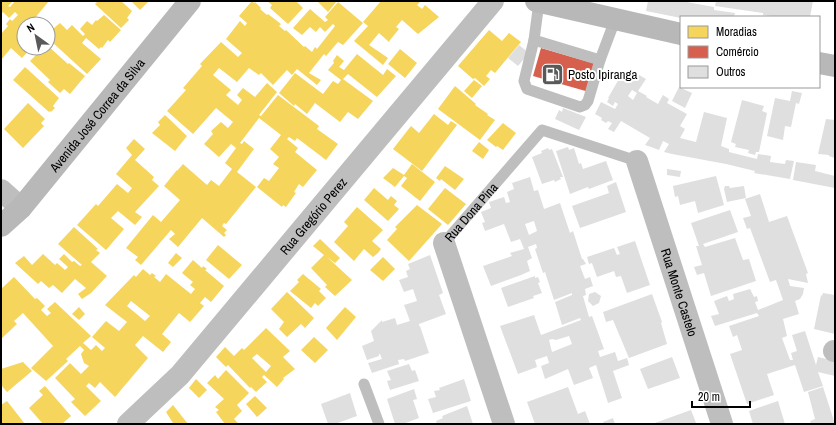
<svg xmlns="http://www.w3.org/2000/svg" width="836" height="425" font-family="'Archivo Narrow',sans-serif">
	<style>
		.homes { fill: #f6d55c; fill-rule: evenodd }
		.shops { fill: #d6604d }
		.building { fill: #dfdfdf; fill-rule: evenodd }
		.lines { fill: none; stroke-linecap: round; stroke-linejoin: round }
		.lane { stroke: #bebebe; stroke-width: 11 }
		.street { stroke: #bebebe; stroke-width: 22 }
		.secondary { stroke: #b8b8b8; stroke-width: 22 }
		.labels { text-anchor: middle; stroke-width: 4; stroke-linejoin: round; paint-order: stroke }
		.poi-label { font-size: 13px; fill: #000; stroke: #fff; text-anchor: start }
		.street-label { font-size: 13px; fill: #000; stroke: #fff }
	</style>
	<rect width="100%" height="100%" fill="#fff"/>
	<!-- homes -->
	<g class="homes">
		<path d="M1,1h12l-5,5 2,1 5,-6h34l-19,23h-6v24h7l-9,10 -11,-10 -10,12v-26l7,-8 -2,-2 4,-5 2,2 6,-6 -3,-3 -6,6 -6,-6 -2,2z"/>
		<path d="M98,1h23l11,10 -5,7 2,2 -8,8 -26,-24z"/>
		<path d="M131,1h18l-9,9z"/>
		<path d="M252,1l2,2 1,-1 6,6 -1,1 7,6 1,-1 13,10 -2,2 6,5 1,-1 18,17 1,-1 7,6 3,-5 2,2 18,-23 -2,-2 -8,8 -5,-5 -4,5 -6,-5 -8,8 -9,-7 17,-19 15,13 3,-2 -3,-3 13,-15 25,21 -20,22 -5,-3 -12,14 -2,-2 -15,19 12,7 -4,5 -20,-16 -5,6 -5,-5 -14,15 -12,-12 -2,2 -10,-7 -12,14 -18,-14 -6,7 18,15 -5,5 12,10 4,-5 -5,-5 6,-7 12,9 12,-14 10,9 -18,23 2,1 17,-21 41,31 -2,3 21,15 -12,16 -29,-22 -2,3 -6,-4 -2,2 11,9 -3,4 22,18 -14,17 -4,-3 -5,8 2,1 -10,14 -3,-2 -1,2 -25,-20 7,-9 5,3 10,-13 -6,-4 6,-7 -9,-8 11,-14 -22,-17 -19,25 2,1 2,-3 10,8 -17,23 19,15 -30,37 -2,-1 -2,3 5,4 -3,3 2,2 -2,2 -22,-19 -24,29 -9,-8 6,-5 -4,-4 -30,35 -6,-5 3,-3 -12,-9 27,-33 8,7 19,-22 -16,-14 13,-16v1l6,-7 24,21 4,-5 8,6 13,-17 -7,-6 11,-15 -5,-4 -12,13 -15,-13 9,-10 -2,-3 10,-9 7,6 5,-6 -17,-14 -23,26 -26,-23 19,-21 -3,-2 19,-22 -2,-2 21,-22 17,15 4,-4 -16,-14 14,-18 5,5 2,-3 -8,-7z"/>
		<path d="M267,1h29l7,7 -15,16 -18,-16 2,-3z"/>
		<path d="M317,1h20l-9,11z"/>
		<path d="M381,1h38l1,1 -3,3 5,4 3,-4 14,12 -21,17 -16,-14 -6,7 3,2 -9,11 -1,2 -10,-9 -10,12 19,13 -5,7 -29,-24 14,-15 -5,-4z"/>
		<path d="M104,15l17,15 -11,12 -2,-2 -6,8 -1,-1 -2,2 -13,-11 -4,5 19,16 -14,15 -35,-32 1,-1 -5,-4v-4l12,-10 7,7 5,-5 11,11 2,-2 -5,-5 7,-8 5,4 4,-5 1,1z"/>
		<path d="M489,30l13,11 7,-8 12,9 -26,31 -4,-3 -5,6 4,3 -6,7 -9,-8 -2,1 -15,-13z"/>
		<path d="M48,46l20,18 1,-1 16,13 -15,18 -6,-5 -4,4 -12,-11 2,-2 -20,-19 13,-13h5z"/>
		<path d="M400,49l17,14 -12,15 -17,-14z"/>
		<path d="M357,54l26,21 4,-6 9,7 -19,21 -29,-23 -5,5 30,22 -15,18 -10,-7 -8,10 -25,-19 -8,11 -12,-10 -1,2 -15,-13 16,-20 28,21 10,-13 5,3 3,-4 -13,-10 6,-7 -1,-2 4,-6 7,6 -5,6 5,3z"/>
		<path d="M25,67l34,31 -6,8 2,2 -4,4 -1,-1 -1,1 -36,-32z"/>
		<path d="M474,80l8,6 -10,12 -8,-7z"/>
		<path d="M455,86l21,18 -1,1 13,9 -1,1 8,5 -15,20 -42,-31z"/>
		<path d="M28,103l17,16 -4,4 3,3 -21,22 -19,-19z"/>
		<path d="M434,114l14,11 3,-4 6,4 -35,46 -29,-22 18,-23 8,7z"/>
		<path d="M165,115l22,21 -12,15 -23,-18 8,-8 -2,-3z"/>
		<path d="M503,123l13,10 -13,17 -6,-4 -1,1 -9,-7z"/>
		<path d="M134,139l11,10 -10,11 19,17 -2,3 7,6 -24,26 7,5 -7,8 -17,-14 -7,7 13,11 -18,21 -29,-25 19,-21 2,2 19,-22 11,9 4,-5 -16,-14 16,-19 -6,-7z"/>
		<path d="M479,142l10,8 -6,9 -11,-8z"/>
		<path d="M412,164l23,18 -15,19 -19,-15 6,-8 -3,-2 -9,11 -12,-9 10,-10 11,7z"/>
		<path d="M445,166l19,13 -9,11 -14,-11 -1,2 -4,-3z"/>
		<path d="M374,188l14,12 3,-4 6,5 -3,4 5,4 -11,12 -24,-21z"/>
		<path d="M445,188l21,16 -18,21 -20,-16z"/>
		<path d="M417,205l25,19 -33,37 -22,-21 10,-11 -2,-2z"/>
		<path d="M357,207l26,23 -11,11 9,8 -3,4 -5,4 -9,-8 -10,12 -20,-19 14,-16 -4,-4z"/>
		<path d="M74,227l24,22 -2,1 4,3 -9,9 16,14 -16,17 -9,6 -4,-5 8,-6 -11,-9 -13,14 -9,-8 -4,3 -8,-7 -3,3 -23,-21 9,-7 8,9 11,-11 12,11 2,-2 8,7 3,-3 -9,-8 5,-5 8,8 2,-1 6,5 2,-1 -24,-21z"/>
		<path d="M320,239l20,19 -5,5 -8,-6 25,23 -17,16 -10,-9 2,-2 -16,-17 13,-13 -11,-9z"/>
		<path d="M218,245l24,20 -13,14 -23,-19z"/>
		<path d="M176,253l6,5 -9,9 -5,-4z"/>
		<path d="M383,257l12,12 -12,12 -13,-11z"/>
		<path d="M193,260l9,8 1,-2 4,3 -2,1 19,16 -13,16 -6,-5 -5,6 4,3 -14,16 -11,-9 -17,21 9,8 -8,10 -20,-16 -8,9 13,13 -33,39 -15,-15 -5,6 -6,-5 -3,3 15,15 -16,15 -14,-14 4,-3 -20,-21 15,-15 11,11 8,-8 -5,-3 -3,-9 3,-4 -4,-4 -14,13 2,2 -22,20 -15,-13 22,-22 -30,-33 -9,8 3,3 -16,15v-50l13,-12 21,22 2,-1 8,8 -4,4 6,6 4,-3 -4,-4 8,-7 36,34 -8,7 8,7 5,-5 6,6 3,-3 -13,-11 14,-16 13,10 8,-9 -22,-17 29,-30 2,2 7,-8 7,6 2,-2 4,3 -2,1 6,5 6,-8 25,20 4,-5 -5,-4 3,-3 -11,-9zM131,301l19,15 -5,5 -18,-15z"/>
		<path d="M303,274l18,15 -2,2 7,7 -8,8 -3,-3 -4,5 -21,-17 9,-9 -2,-2z"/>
		<path d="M287,292l27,26 -9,10 -4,-4 -14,13 -8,-8 5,-7 -13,-13z"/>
		<path d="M79,307l6,7 -6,6 -7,-6z"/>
		<path d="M345,307l11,10 -19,23 -11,-12z"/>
		<path d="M266,328l24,23 -7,6 12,12 -12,9 1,1 -7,8 -13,-12 -2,2 5,5 -11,10 -5,-5 -1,1 -22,-23 -2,2 -10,-10 9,-10 9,9 8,-8 2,2zM257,354l14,12 -5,6 -14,-14z"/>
		<path d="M314,337l14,13 -13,13 -14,-13z"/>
		<path d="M23,362l9,9 -25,21 -5,-6 -1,1v-18z"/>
		<path d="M226,370l23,23 -12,12 5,6 -8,8 5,5h-14l-9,-12 3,-2 -4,-3 9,-8 -17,-16 8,-8 3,4z"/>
		<path d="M196,379l11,11 -8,8 -10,-10z"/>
		<path d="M45,386l26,30 -9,8h-19l-14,-16 14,-13 -4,-4z"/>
		<path d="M255,396l12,12 -10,9 -11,-13z"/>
		<path d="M7,401l18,23h-23l-1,-2v-17z"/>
		<path d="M173,405l15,19h-16l1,-1 -7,-11z"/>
	</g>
	<!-- shops -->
	<path class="shops" d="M541,48l55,16 -7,28 -56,-16z"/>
	<!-- building -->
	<g class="building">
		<path d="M648,1h33l33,6v3l21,3 -1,4 -53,1 -35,-7z"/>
		<path d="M716,1h97l-3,16h-31l-16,-2v-2l-48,-7z"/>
		<path d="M519,45l10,8 -11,13 -10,-8z"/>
		<path d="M623,72l13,8 3,-5 7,4 -8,12 9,5 -1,1 12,7 5,-9 6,4 -2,4 20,11 -7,12 5,3 -5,9 16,4 8,-30 23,6 -6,28 8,3v3l28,7 1,-5 13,2 -1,6 15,2 1,-4 8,1 -4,18 -36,-6 1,-2 -29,-7 -54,-10 -8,-2 5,-8 -6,-3 -4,9 -8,-3 -6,-2 5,-7 -29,-17 -7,11 -6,-3 4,-6 -4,-2 -2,2 -5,-3 1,-2 -7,-4 6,-12 14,7 3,-5 -3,-2 -2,4 -6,-4 2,-4h-1zM632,90l5,3 -4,7 -5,-4z"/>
		<path d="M679,87l13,6 -7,15 -13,-7z"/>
		<path d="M792,91l10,2 -3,11 -3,-1 -5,24 -6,-1 -2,14 -16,-4 8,-38 15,3z"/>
		<path d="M742,100l22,6 -2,5 5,2 -8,39h-3l-1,3 -7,-2 1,-3 -14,-3 1,-3 -5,-2z"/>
		<path d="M563,108l23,9 -7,13 -24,-11 4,-9 3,2z"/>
		<path d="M826,119l9,1v38l-6,-2v-1l-11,-1z"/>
		<path d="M568,147l1,3 5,-2 5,16 2,-1 2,6 23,-8 7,19 -24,9 -1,-2 -18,7 -14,-43z"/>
		<path d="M548,148l1,2 3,-1 11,28h-3l1,2 -6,3 -1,-2 -12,4 -10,-27 10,-4 -1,-2z"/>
		<path d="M796,162l20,3 -1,6 20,5v12l-42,-8z"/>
		<path d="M667,169l14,2 -1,6 -13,-2z"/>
		<path d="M716,176l8,29 -26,8 -3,-12 -15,4 -2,-9 -3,1 -2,-11z"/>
		<path d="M530,177l4,14 4,-1 6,19 16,-6 10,30 3,-2 9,28h1l3,5 -6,2 5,13 5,-2 3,9 -8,3 1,6 -3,1 6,21 3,-1 12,33 -6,2 2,6 15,-5 3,9 9,-3 2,7 -16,6 9,27 -14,5 -12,-38 -7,3 4,10 -19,7 -6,-16 -23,10 -4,-13 8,-3 -2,-7 -12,4 2,7 -19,7 -18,-48 34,-11 7,20 40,-15 -1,-2 -18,7 -7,-23 17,-7v-2l-18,7 -9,-28 -2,1 -8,-24 2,-1 -1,-4 -8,3 4,11 -5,3 3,10 -9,4 -30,11 -8,-20 29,-10 -2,-3 14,-4 -4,-10 -9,3 -7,-18 -19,7 -3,-8 3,-1 -4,-10 10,-4 -2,-6 15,-5 2,6 4,-1 -3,-10 7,-3 -2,-6zM534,221l3,10 -8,4 -4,-11zM569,336l3,8 -20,8 -3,-12 3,-1 4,1z"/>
		<path d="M616,182l10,30 -46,16 -8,-22 37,-13 -2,-7z"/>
		<path d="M725,186h4l1,2 14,-2 2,12 -19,4 -3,-13z"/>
		<path d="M760,194l9,28 18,-6 21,57 -2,1 2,9 -20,-4 2,7 14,2 -1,6 -3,5 -5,2 4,13 -16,5 4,17 -5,2 8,22h3l-2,-7 6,-2 -5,-16 13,-4 11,34 2,-8 17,4v15l-17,-4 5,14 -19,6 -9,-27 -28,9 7,21 -27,9 -17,-50 12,-4 -5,-15 -4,2 -4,-11 30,-10 -2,-3 -42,13 -4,-10 8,-2 -5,-13 13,-5 2,5 5,-2 -1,-5 17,-5 4,8 3,-1 1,5 -3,1 3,8 25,-10 -7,-20 -6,2 -20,-54 -3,1 -4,-11 8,-2 -6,-17z"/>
		<path d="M730,210l8,22 -35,12 2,3 30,-9 8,22 6,-1 7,22 -45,15 -7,-23 -7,2 -3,-8 8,-2 -6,-19h3l-8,-23z"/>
		<path d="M635,241l15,44 -23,8 -6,-17 -5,1 -2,-6 -17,6 -5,-14 -3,1 -2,-7 27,-9 3,7 3,-1 -3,-7z"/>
		<path d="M430,255l13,38 -4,2 7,19 -27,10v2h1l9,27 -24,8 -1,-2 -6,1 1,4 -27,9 -4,-10 14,-4 -2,-5h-1v2l-12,4 -5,-14 12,-5 -3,-10 11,-11v2l13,-4 2,7 13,-4 -6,-16 13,-4 -4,-12 -9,3 -5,-12 9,-3 -2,-6 4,-2 -2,-5z"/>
		<path d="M535,276v2l3,-1 2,5 -2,1 4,10 -9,3 1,2 -26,9 -7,-19z"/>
		<path d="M595,292l6,4 -2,7 -6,3 -5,-5 1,-7z"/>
		<path d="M823,293l12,2v39l-21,-5 7,-34 1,1z"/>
		<path d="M652,294l10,28 -1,1 6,21 -38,14 -16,-38 -7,2 -3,-10z"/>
		<path d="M672,357l8,21 -32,11 -8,-20z"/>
		<path d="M409,364l3,7 3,-1 4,11 -29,9 -3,-9 4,-1 -4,-9z"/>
		<path d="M464,379l7,22 -38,12 -5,-14 8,-2 -2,-6 6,-1 -1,-2z"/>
		<path d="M568,387l10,27 7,-3 5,13h-55l-8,-22z"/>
		<path d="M823,387l12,37h-24l-1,-3 5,-2 -7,-27z"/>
		<path d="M414,389l3,10 -4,1 6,18 -16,6h-8l-8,-25z"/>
		<path d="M350,393l7,23 -22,8h-7l-7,-20z"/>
		<path d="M778,401l7,23h-32l-4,-13z"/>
		<path d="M467,406l6,18h-36l-1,-3 7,-3 -1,-2z"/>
		<path d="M691,410l5,13 -44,1z"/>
		<path d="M613,418l2,6h-11l-1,-2z"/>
	</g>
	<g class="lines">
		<!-- lane -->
		<g class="lane">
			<path d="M539,2l-5,38 -10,41 3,8 53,18 5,-2 3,-4 12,-41 15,-40"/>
			<path d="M534,40l66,20"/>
			<path id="s1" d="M444,243l98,-113 95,31"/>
			<path d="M364,384l15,40"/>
		</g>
		<!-- street -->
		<g class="street">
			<path id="s2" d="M637,161l85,263"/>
			<path d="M1,190l20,18"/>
			<path d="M444,243l60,181"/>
			<path d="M834,351h1"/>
			<path id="s3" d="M128,424l52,-49 313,-374"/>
		</g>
		<!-- secondary -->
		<g class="secondary">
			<path d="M536,1l145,33"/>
			<path d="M819,63l16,3"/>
			<path id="s4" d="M1,226l20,-18 169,-207"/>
		</g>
	</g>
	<!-- icons -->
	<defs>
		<symbol id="fuel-square" viewBox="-11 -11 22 22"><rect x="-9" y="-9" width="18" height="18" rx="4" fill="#595959" stroke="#fff"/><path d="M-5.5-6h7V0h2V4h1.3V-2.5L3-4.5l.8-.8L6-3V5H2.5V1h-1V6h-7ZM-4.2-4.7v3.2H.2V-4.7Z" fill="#fff"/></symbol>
	</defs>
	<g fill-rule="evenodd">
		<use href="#fuel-square" x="540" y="62" width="25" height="25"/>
	</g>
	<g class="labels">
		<!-- poi labels -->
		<g class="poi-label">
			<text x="568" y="79">Posto Ipiranga</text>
		</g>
		<!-- street labels -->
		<g class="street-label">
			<text dy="5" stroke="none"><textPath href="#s4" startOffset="147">Avenida José Correa da Silva</textPath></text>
			<text dy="5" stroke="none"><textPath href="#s1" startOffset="41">Rua Dona Pina</textPath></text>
			<text dy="5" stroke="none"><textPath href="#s3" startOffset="279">Rua Gregório Perez</textPath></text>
			<text dy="5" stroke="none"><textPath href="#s2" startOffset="138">Rua Monte Castelo</textPath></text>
		</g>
	</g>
	<!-- border -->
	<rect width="836" height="425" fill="none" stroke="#000000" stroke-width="4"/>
	<!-- legend -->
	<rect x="680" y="16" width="140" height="72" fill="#ffffff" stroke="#999999"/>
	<rect x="688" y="26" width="20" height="12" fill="#f6d55c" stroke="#999999"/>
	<text x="716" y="36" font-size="12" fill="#000000">Moradias</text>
	<rect x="688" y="46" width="20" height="12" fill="#d6604d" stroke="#999999"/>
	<text x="716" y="56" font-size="12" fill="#000000">Comércio</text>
	<rect x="688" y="66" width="20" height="12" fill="#dfdfdf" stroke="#999999"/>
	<text x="716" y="76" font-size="12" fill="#000000">Outros</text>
	<!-- north arrow -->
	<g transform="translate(36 36) rotate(327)"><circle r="19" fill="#ffffff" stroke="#999999"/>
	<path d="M0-3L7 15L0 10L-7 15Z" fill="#595959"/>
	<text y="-6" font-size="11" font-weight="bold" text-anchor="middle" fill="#000000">N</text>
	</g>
	<!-- scale -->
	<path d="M692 401v6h58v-6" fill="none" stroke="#000000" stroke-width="2"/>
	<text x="698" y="401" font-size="12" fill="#000000" stroke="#ffffff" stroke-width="3" paint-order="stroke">20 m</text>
</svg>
